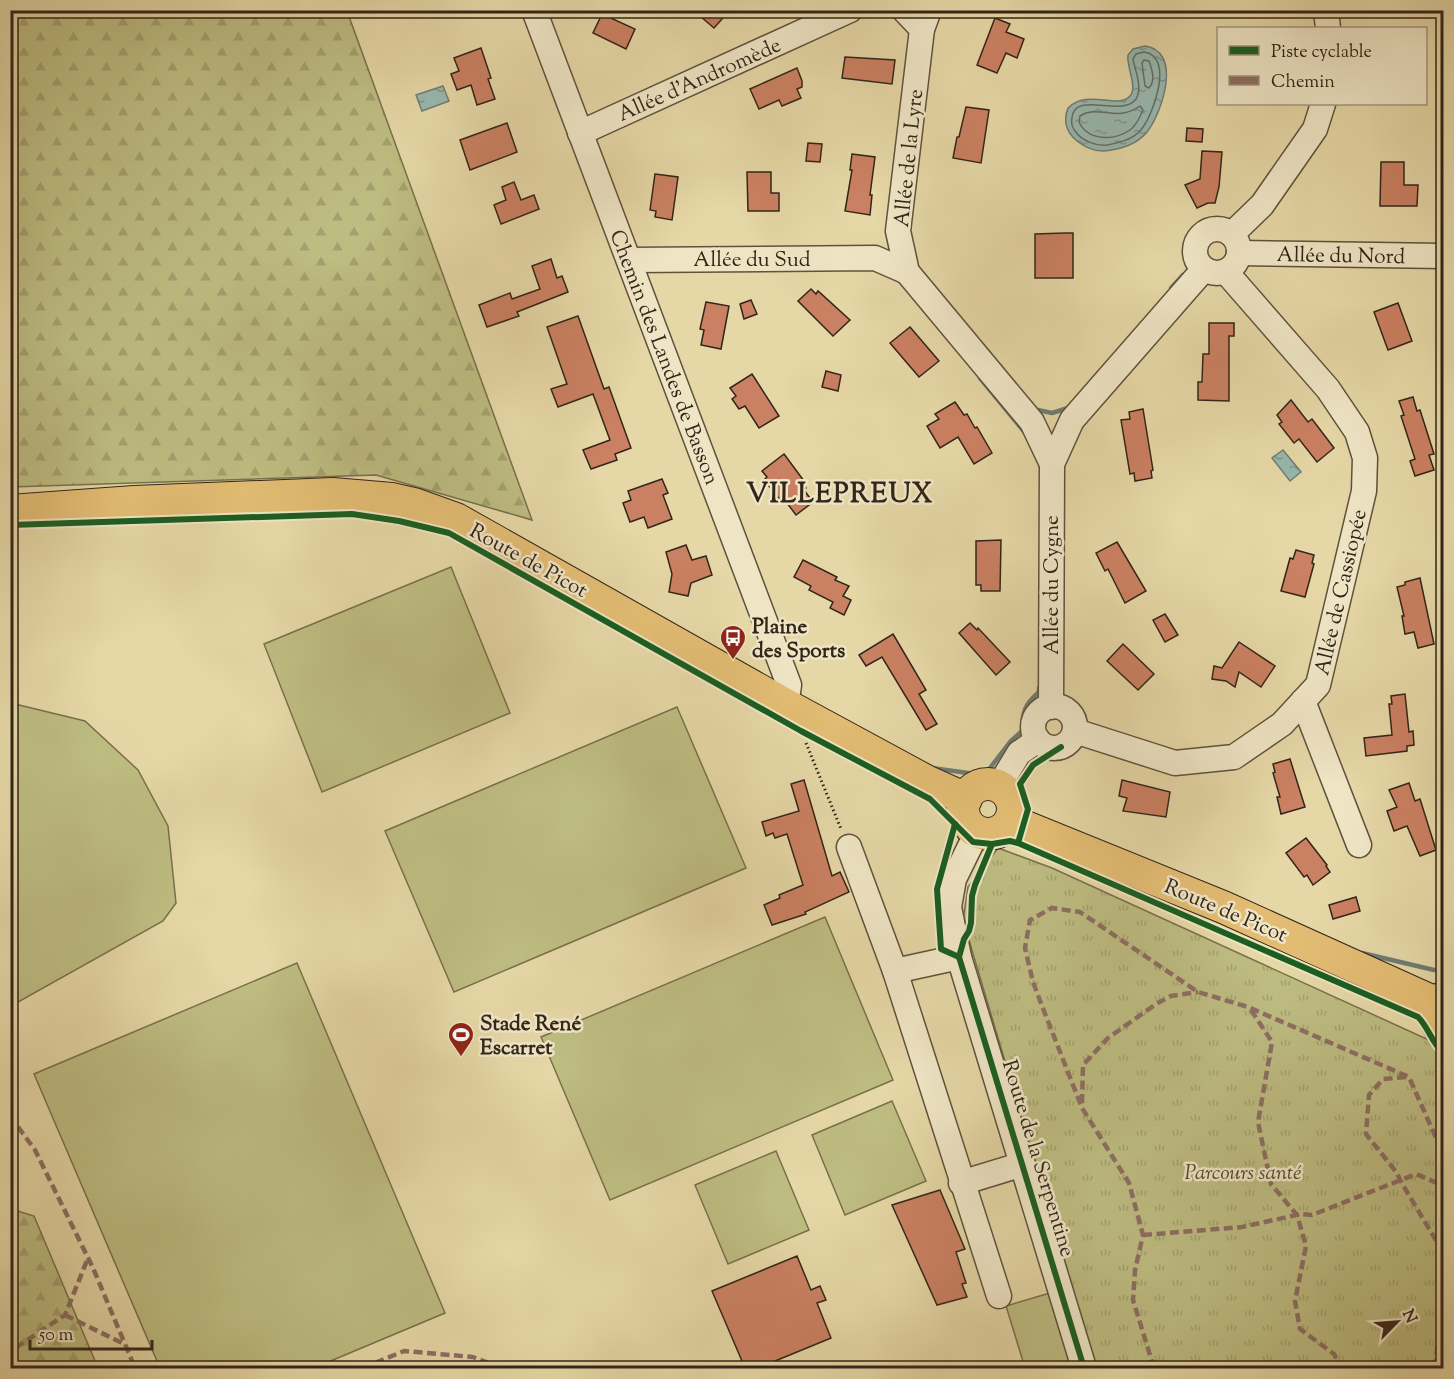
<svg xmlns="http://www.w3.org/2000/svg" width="1454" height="1379" font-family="'Sorts Mill Goudy',serif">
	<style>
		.forest { fill: url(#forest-firs); stroke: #78704d; stroke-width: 1.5 }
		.park { fill: url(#park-tufts); stroke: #78704d; stroke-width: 1.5 }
		.garden { fill: #bdbc81; stroke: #78704d; stroke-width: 1.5 }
		.water { fill: url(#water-ripples); stroke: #6f7d73; stroke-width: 1.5 }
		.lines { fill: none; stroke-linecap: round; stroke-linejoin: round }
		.shore { stroke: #656e64; stroke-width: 1.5 }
		.stream { stroke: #6f7d73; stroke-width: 4.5 }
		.building { fill: #ca8062; stroke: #322519; stroke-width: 1.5 }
		.minor-casing { stroke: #5f523c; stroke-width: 27 }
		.major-casing { stroke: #322519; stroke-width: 34 }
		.path { stroke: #322519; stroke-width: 3; stroke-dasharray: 1.5 3; stroke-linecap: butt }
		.minor { stroke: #efe5c5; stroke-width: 24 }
		.major { stroke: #e3bc73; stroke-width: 32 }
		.quiet { stroke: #8d6e63; stroke-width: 4.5; stroke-dasharray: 9 4.5; stroke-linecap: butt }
		.cycleway-casing { stroke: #efe5c5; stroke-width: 10 }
		.cycleway { stroke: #1b5e20; stroke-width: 6 }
		.labels { text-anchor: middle; stroke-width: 5; stroke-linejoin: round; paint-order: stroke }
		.street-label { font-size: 21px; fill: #322519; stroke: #efe5c5 }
		.poi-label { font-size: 21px; font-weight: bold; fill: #322519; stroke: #efe5c5; text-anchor: start }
		.park-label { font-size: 21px; font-style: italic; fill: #554b33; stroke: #efe5c5 }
		.district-label { font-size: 27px; font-weight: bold; letter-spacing: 1.5px; fill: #322519; stroke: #efe5c5 }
	</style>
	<defs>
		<pattern id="forest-firs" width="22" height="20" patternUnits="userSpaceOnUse" patternTransform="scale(1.5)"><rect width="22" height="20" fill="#bdbc81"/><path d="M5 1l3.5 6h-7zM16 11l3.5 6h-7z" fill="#a3a16f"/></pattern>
		<pattern id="park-tufts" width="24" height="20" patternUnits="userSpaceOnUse" patternTransform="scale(1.5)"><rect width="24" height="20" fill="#bdbc81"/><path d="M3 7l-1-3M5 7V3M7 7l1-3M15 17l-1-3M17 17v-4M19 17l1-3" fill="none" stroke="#a3a16f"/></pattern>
		<pattern id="water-ripples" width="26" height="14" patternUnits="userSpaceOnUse" patternTransform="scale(1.5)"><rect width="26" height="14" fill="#98b8af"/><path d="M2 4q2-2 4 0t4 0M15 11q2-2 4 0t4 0" fill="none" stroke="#7d958e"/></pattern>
	</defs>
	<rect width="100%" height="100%" fill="#e6d7a6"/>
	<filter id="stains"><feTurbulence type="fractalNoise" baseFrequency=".00333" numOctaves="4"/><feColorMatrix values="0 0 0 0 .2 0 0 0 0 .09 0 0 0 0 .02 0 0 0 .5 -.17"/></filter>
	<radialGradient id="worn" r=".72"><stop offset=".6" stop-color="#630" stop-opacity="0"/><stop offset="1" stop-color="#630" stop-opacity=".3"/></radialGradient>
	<!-- forest -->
	<g class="forest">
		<path d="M10,11h337l185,509 -156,-45 -365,12z"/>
		<path d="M11,1209l23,7 64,152h-87z"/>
	</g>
	<!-- park -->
	<path class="park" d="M998,848l54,20 390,178 1,322h-347l-133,-448 5,-33z"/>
	<!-- garden -->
	<g class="garden">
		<path d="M451,567l59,146 -188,79 -58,-148z"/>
		<path d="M19,705l66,16 53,49 30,56 8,77 -13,18 -152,85 -1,-300z"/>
		<path d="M677,707l69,161 -292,124 -69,-161z"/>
		<path d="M825,917l68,163 -283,120 -69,-163z"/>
		<path d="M297,963l148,350 -131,55h-154l-126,-294z"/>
		<path d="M892,1101l34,80 -81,34 -33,-80z"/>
		<path d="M776,1151l33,79 -81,34 -33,-79z"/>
		<path d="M1050,1293l24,75h-49l-19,-62z"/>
	</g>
	<!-- water -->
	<g class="water">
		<path d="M1145,46c38,5 17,67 2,86 -9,11 -23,16 -36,18 -13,3 -24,-1 -34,-9 -11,-9 -14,-20 -9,-33 19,-20 50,2 62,-12 8,-9 -4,-30 -2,-41l5,-6z"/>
		<path d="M443,86l6,15 -27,10 -6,-16z"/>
		<path d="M1283,450l18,22 -11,9 -18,-23z"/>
	</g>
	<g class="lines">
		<!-- shore -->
		<g class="shore">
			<path d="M1144,52c31,4 9,65 -4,79 -8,9 -21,12 -33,14 -12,1 -25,-4 -32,-14 -3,-4 -4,-9 -3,-13 2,-28 51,0 64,-19 7,-11 -1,-29 -3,-40l3,-5z"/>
			<path d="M1144,60l5,1c3,9 7,19 0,27l-4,-2 -3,-23z"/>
			<path d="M1140,106l3,4c-3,7 -6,15 -13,20 -16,11 -42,11 -51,-8l1,-6c19,-12 36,7 60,-10z"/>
		</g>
		<!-- stream -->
		<g class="stream">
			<path d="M1171,288l12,-13"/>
			<path d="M980,378l46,56"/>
			<path d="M1033,409l19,4 16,-5"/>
			<path d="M932,768l43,6"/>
			<path d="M990,768l20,-26 12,-11c1,-20 2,-26 17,-39v-4"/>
			<path d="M1362,953l72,17"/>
		</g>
	</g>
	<!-- building -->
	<g class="building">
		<path d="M693,10h37l-16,18z"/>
		<path d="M602,14l33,15 -9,20 -33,-16z"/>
		<path d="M995,18l15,6 -4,8 18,7 -7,19 -11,-5 -9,20 -20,-8z"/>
		<path d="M481,48l10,30 -3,1 7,20 -18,6 -6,-20 -14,5 -6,-16 8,-3 -5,-13z"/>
		<path d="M845,57l50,3 -3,24 -50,-6z"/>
		<path d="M797,68l5,13v6l-5,2 4,9 -19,8 -3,-6 -20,9 -9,-20z"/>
		<path d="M966,107l23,3 -8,53 -28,-5 4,-21h2z"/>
		<path d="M507,123l10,29 -47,18 -10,-30z"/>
		<path d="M1187,128l16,1 -1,13 -16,-1z"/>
		<path d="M808,143l14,1 -2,18 -14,-1z"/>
		<path d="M1202,151l20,1 -3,35 -4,16h-7l-11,5 -12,-23 15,-6z"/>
		<path d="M852,154l23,3 -5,38h2l-2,20 -25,-4 7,-41h-2z"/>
		<path d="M1381,162h23v23h14l-1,21h-37z"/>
		<path d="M747,172h24v21h8v18h-31z"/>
		<path d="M655,174l23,3 -6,43 -17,-3 1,-6 -6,-1z"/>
		<path d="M514,182l7,18 13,-5 5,14 -38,15 -7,-19 12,-5 -4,-13z"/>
		<path d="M1065,233h8v45h-38v-44z"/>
		<path d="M551,259l6,19 5,-2 6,16 -51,20 2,4 -32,11 -8,-22 31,-12 2,6 28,-10 -8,-23z"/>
		<path d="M811,289l5,5 2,-3 32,29 -17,16 -35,-35z"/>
		<path d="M751,300l6,14 -13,5 -4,-15z"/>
		<path d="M706,302l23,4 -8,43 -20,-4 3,-15 -4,-1z"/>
		<path d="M1398,303l14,38 -24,9 -14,-38z"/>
		<path d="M578,316l26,73 5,-2 22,61 -16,6 2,6 -26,9 -8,-19 27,-10 -17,-46 -35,13 -7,-18 16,-5 -20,-57z"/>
		<path d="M1209,323h25v13h-5v65l-31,-1v-18h4l1,-28h6z"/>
		<path d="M910,327l29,34 -20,16 -29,-34z"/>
		<path d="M826,371l15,4 -3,16 -16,-4z"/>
		<path d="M752,374l27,42 -20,12 -14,-22 -6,3 -7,-10 4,-3 -6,-8z"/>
		<path d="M1413,397l4,14 3,-1 14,44 -5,1 5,15 -19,6 -5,-15 5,-2 -14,-43 3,-1 -5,-14z"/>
		<path d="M1291,400l17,22 4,-3 22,29 -17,14 -18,-23 -5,4 -15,-19 3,-2 -5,-7z"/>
		<path d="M955,402l9,13 3,-1 8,14 2,-1 15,26 -18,11 -16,-27 -18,11 -13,-22 12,-7 -4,-5z"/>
		<path d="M1143,409l10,61 -2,1 1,7 -17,3 -1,-8 -4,1 -9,-54 9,-1 -1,-7z"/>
		<path d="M784,454l20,27 -2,2 4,5 -2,2 9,12 -17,13 -12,-16 -3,2 -17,-21 3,-3 -5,-6z"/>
		<path d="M662,479l6,14 -5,2 9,24 -24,9 -4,-11 -14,5 -7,-19 8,-3 -3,-9z"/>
		<path d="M1001,540l-1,51h-19v-6h-5v-44z"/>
		<path d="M1117,542l29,49 -21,12 -17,-34 -3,2 -9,-18z"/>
		<path d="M686,545l6,15 14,-4 6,19 -21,8 -3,13 -19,-4 3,-18 -6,-22z"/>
		<path d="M1296,550l18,5 -2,8 2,1 -9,33 -24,-6 9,-33 3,1z"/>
		<path d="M803,560l34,17 -2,3 14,6 -6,10 8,4 -7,15 -14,-7 3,-6 -24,-12 2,-4 -17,-9z"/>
		<path d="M1420,578l14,66 -16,4 -4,-16 -9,2 -3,-18h2l-7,-29 8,-2v-3z"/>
		<path d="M1165,614l13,21 -13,7 -12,-22z"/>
		<path d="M970,623l7,7 1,-2 32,34 -14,13 -37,-42z"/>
		<path d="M893,634l33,56 -7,4 18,30 -11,6 -44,-73 -16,9 -7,-11z"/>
		<path d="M1239,642l36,24 -14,21 -22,-15 -4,15 -9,-6 -14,-2 2,-13 8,2z"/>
		<path d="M1123,644l31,30 -16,16 -31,-29z"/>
		<path d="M1405,694l4,38 4,-1 1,14 -7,1v5l-41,5 -2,-18 28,-3 -3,-31h3l-1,-8z"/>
		<path d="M1290,759l15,48 -24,7 -4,-17h3l-7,-24 2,-1 -2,-8z"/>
		<path d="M804,780l28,96 8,-4 9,20 -44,20 1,2 -34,11 -8,-20 16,-7 -1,-3 24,-10 -16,-51 -12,4 -2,-5 -7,3 -4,-14 37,-11 -8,-27z"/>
		<path d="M1122,780l48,12 -4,25 -43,-6 4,-13 -8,-2z"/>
		<path d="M1409,783l6,18 5,-2 16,51 -16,6 -13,-30 -13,5 -7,-20 10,-4 -8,-17z"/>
		<path d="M1306,838l21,27 -1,1 4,6 -17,13 -6,-10 -3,2 -18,-24z"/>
		<path d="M1356,897l4,14 -27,8 -4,-14z"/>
		<path d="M940,1190l25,59 -9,3 10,31 -4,1 5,13 -30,8 -45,-100z"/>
		<path d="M797,1256l14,34 9,-4 6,14 -9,3 14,35 -73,30h-13l-33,-77z"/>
	</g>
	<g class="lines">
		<defs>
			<g id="minor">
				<path d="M534,10l255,675 -1,7 -6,11"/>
				<path d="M904,10l18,19"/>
				<path d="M929,10l-7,19 -24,202 9,41 125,150 20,42 20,-44 132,-151"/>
				<path d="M1326,10l2,18"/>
				<path d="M580,133l270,-123"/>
				<circle cx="1217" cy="251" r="22"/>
				<path d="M1232,234l30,-29 53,-76 8,-25"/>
				<path d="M1239,253l205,3"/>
				<path d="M629,260l246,-2 32,14"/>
				<path d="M1303,701l56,144"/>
				<circle cx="1054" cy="727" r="21"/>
				<path d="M1051,707l1,-243"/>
				<path d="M1075,731l100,32 59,-6 48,-33 36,-39 46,-194 1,-33 -8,-26 -29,-43 -102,-117"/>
				<path d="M999,786l20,-33 19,-13"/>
				<path d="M977,832l-23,47 -5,28 10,50 125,411"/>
				<path d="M849,847l46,124 104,325"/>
				<path d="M895,971l64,-14"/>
				<path d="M961,1183l62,-19"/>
			</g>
			<g id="major">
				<path d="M10,511l124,-9 199,-8 59,5 22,5 42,15 326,184 144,78 40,18"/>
				<circle cx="988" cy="809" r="25"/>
				<path d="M1011,821l212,86 215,97"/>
				<path d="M1444,997c-10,13 -10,25 0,37"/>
			</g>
		</defs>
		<!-- minor casing -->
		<use href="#minor" class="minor-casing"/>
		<!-- major casing -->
		<use href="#major" class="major-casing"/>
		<!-- path -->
		<path class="path" d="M806,743l35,86"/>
		<!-- minor -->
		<use href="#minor" class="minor"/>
		<!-- major -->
		<use href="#major" class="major"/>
		<!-- quiet -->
		<g class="quiet">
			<path d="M1251,1010l21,32 -14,80 13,62 26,31 9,31 -11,55 5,28 34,25 7,14"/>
			<path d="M1406,1077l-23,2 -14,16 -3,39 31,39 3,7 44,74"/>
			<path d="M1082,1103l1,-38 25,-27 48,-34 15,-8 27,-4"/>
			<path d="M10,1116l25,34 58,118 42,100"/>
			<path d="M1143,1235l99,-8 59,-13 11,1 104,-41 28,12"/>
			<path d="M65,1315l59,29"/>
			<path d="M10,1360l7,-13 48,-32 23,-57 1,2"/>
			<path d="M363,1368l41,-17 69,6 28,11"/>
			<path d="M1154,1368l-21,-68 2,-30 8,-35 -14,-52 -47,-75 -38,-97 -11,-29 -8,-34 5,-28 22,-12 28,4 118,80 50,15 161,70 35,79"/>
			<path d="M1435,1368l3,-28 6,-9"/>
		</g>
		<defs>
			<g id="cycleway">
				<path d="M10,525l342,-11 47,7 50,12 352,198 129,68 43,43 19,2 18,-3 8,2 400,174c11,11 14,27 26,36"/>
				<path d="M955,824l-18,65 4,60 18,8"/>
				<path d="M1018,843l10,-34 -8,-25 13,-19 28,-18"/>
				<path d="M959,957l125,411"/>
				<path d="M959,957l5,-18 5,-8 2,-8 1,-27 3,-11 17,-41"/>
			</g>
		</defs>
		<!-- cycleway casing -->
		<use href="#cycleway" class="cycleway-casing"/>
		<!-- cycleway -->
		<use href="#cycleway" class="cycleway"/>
	</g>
	<!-- icons -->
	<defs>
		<symbol id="bus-pin" viewBox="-11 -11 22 30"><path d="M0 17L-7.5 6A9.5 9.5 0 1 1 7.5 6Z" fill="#8f2418" stroke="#efe5c5"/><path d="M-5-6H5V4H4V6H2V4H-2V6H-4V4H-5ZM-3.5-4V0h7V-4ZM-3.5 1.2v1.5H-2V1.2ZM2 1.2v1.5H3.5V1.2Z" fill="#fff"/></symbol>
		<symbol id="stadium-pin" viewBox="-11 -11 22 30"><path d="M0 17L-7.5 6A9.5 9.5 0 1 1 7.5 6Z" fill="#8f2418" stroke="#efe5c5"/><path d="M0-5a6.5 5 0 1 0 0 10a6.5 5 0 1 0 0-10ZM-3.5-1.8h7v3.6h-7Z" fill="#fff"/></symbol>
	</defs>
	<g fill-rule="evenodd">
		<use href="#bus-pin" x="718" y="623" width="30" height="40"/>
		<use href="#stadium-pin" x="446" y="1020" width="30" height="40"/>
	</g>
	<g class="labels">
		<!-- street labels -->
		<g class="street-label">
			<text transform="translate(699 79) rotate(-24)" y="7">Allée d'Andromède</text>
			<text transform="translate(908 158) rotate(-84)" y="7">Allée de la Lyre</text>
			<text transform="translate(1341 255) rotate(1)" y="7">Allée du Nord</text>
			<text x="752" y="266">Allée du Sud</text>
			<text transform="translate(665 357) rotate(69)" y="7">Chemin des Landes de Basson</text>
			<text transform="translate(529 560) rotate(29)" y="7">Route de Picot</text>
			<text transform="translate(1051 585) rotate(-90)" y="7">Allée du Cygne</text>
			<text transform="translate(1340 592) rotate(-77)" y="7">Allée de Cassiopée</text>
			<text transform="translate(1226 910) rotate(23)" y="7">Route de Picot</text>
			<text transform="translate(1039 1158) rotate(73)" y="7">Route de la Serpentine</text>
		</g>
		<!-- poi labels -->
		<g class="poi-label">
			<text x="752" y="633">Plaine<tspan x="752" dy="24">des Sports</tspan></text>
			<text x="480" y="1030">Stade René<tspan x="480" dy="24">Escarret</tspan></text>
		</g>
		<!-- park labels -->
		<g class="park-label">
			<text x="1243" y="1179">Parcours santé</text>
		</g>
		<!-- district labels -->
		<g class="district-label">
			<text x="840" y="502">VILLEPREUX</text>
		</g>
	</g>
	<!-- margin -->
	<rect width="1454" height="1379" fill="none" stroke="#e6d7a6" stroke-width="36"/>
	<rect x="12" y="12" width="1430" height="1355" fill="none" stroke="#322519" stroke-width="3"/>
	<rect x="18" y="18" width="1418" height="1343" fill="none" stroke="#322519" stroke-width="1.5"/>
	<!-- legend -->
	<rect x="1217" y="27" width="210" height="78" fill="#efe5c5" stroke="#a39880" stroke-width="1.5"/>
	<rect x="1229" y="46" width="30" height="9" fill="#1b5e20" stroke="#a39880" stroke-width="1.5"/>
	<text x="1271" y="57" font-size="18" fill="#322519">Piste cyclable</text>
	<rect x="1229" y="76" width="30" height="9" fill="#8d6e63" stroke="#a39880" stroke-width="1.5"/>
	<text x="1271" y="87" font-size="18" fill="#322519">Chemin</text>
	<!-- north arrow -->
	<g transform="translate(1397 1322) rotate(65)" stroke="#efe5c5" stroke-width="4.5" paint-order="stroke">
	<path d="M0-4.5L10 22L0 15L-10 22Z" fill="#322519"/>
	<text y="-9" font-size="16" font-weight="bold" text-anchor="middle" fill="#322519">N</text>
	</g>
	<!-- scale -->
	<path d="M30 1340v9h122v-9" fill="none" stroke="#322519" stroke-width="3"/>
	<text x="39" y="1340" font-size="18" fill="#322519" stroke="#efe5c5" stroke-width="4.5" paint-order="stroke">50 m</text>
	<rect width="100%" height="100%" filter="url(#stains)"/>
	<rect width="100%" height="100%" fill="url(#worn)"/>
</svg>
